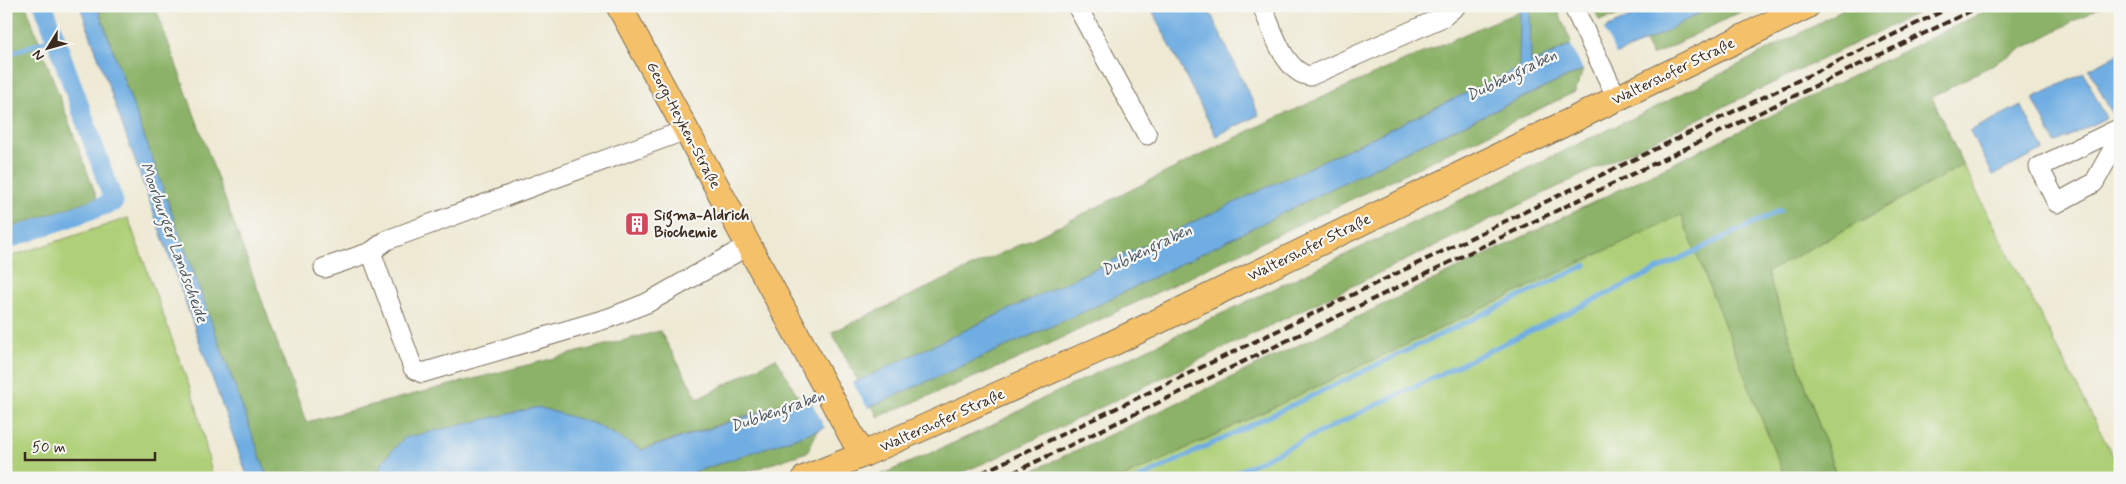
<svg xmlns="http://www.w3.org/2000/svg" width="2126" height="484" font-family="Mynerve,sans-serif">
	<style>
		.green { fill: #afd078; stroke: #757d4b }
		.forest { fill: #8bb268; stroke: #636e43 }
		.water { fill: #70ade2; stroke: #566c80 }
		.pier { fill: #eee9d3 }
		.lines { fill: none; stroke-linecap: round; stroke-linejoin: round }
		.stream { stroke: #70ade2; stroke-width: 5 }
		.canal { stroke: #70ade2; stroke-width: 19 }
		.minor-casing { stroke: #7a6d5d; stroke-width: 21 }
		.major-casing { stroke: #7a6d5d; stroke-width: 27 }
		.minor { stroke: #fff; stroke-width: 19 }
		.major { stroke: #f4c16a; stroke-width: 25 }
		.rail { stroke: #3b2a1e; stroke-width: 4; stroke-dasharray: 8 4; stroke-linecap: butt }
		.labels { text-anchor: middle; stroke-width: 4.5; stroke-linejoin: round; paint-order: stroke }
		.street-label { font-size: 15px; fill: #3b2a1e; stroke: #f6f6f2 }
		.poi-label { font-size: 15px; font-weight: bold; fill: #3b2a1e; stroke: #f6f6f2; text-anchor: start }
		.water-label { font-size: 16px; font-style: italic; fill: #4e5863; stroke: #f6f6f2 }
	</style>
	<rect width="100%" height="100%" fill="#f6f6f2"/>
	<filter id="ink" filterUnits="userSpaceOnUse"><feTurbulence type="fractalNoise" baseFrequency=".02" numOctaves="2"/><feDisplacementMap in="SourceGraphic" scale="10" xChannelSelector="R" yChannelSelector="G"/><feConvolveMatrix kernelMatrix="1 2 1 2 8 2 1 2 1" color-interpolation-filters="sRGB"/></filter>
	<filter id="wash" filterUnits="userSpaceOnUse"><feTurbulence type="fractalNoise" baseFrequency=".0096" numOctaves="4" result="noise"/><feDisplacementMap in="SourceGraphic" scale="20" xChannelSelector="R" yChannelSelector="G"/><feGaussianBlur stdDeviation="1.12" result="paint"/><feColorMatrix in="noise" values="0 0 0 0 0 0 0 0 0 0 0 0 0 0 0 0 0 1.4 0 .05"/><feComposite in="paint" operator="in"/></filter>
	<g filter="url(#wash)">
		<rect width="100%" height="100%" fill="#eee9d3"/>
		<!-- green -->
		<g class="green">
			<path d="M1963,165l155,301 -17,12h-264l-70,-206z"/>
			<path d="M1681,214l104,264h-664l45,-20z"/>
			<path d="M128,218l69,190 16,70h-207v-220z"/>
		</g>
		<!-- forest -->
		<g class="forest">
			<path d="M6,6h20l71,192 -91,31z"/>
			<path d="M97,6h58l151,416 354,-91 38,68 78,-41 23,40 -157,52 -47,-26 -212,37 -6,17h-109z"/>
			<path d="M1530,6h26l16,38 -42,20z"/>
			<path d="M1593,6h159l-100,50 -21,-43 -32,7z"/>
			<path d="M1847,6h85l-934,451 -49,21h-75l109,-48 59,-31 612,-291 164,-84z"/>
			<path d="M1996,6h106l-170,91 31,68 -196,107 70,206h-52l-104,-263 -515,243 -45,20h-104c329,-152 653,-314 979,-472z"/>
			<path d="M1520,12v56l-662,313 -26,-49 215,-100 222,-111 221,-98z"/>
			<path d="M1583,70l-8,22 -557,267 -140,58 -6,-11 216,-96 327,-163z"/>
			<path d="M818,430l-11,22 -79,26h-51z"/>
		</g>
		<!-- water -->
		<g class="water">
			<path d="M80,6h17l171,472h-20z"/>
			<path d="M1150,6h57l52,109 -43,21z"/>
			<path d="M1520,6h10l1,58 122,-58h60l-56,30 -242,111 -327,163 -270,120 -141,48h-300l6,-17 21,-23 134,-31 57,17 47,26 216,-69 661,-313z"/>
			<path d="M2120,53v59l-7,4 -24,-47z"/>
			<path d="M2084,73l22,45 -51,25 -22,-45z"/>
			<path d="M2021,105l23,45 -51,25 -23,-44z"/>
		</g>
		<!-- pier -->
		<g class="pier">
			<path d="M1603,27l14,29 -33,16 -14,-29z"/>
			<path d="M851,380l18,30 -43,20 -19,-37z"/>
		</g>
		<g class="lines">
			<!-- stream -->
			<g class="stream">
				<path d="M6,55l49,-18"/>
				<path d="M1140,478l446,-213"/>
				<path d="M1225,478l556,-268"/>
			</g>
			<!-- canal -->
			<path class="canal" d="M6,240l108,-38 -70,-196"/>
		</g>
	</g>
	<g filter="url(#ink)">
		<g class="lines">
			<defs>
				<g id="minor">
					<path d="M1077,6l70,129"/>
					<path d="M1262,6c10,22 22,67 48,70l133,-59 13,-11"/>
					<path d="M1573,6l44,92"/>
					<path d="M2120,128l-81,39 18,36 37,-20 26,-47"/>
					<path d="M371,252l42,116 9,5 187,-55 38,-15 102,-58"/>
					<path d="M324,268l47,-16 16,-12 299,-110"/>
				</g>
				<g id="major">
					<path d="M619,6l243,449"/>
					<path d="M805,478l57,-23 245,-109 700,-340"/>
				</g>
			</defs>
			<!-- minor casing -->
			<use href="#minor" class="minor-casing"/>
			<!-- major casing -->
			<use href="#major" class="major-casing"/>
			<!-- minor -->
			<use href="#minor" class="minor"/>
			<!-- major -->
			<use href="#major" class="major"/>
			<!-- rail -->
			<g class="rail">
				<path d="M971,478l982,-472"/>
				<path d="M1002,478l979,-472"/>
			</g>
		</g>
	</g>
	<!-- icons -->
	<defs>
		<symbol id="building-square" viewBox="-11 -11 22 22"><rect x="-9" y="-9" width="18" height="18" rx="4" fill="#d1495b" stroke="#f6f6f2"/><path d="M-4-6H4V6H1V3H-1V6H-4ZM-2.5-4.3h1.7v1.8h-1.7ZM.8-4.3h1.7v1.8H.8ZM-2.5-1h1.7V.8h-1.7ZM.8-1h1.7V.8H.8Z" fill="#fff"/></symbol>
	</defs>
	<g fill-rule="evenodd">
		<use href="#building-square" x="623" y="210" width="28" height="28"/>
	</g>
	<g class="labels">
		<!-- street labels -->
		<g class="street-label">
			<text transform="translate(1673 71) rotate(-26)" y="5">Waltershofer Straße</text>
			<text transform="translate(684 125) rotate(62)" y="5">Georg-Heyken-Straße</text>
			<text transform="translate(1309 247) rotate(-26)" y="5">Waltershofer Straße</text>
			<text transform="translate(942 420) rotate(-24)" y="5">Waltershofer Straße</text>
		</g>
		<!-- poi labels -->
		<g class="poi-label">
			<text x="654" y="220">Sigma-Aldrich<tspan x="654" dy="17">Biochemie</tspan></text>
		</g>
		<!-- water labels -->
		<g class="water-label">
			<text transform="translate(1511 74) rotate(-26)" y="6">Dubbengraben</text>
			<text transform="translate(175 242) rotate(70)" y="6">Moorburger Landscheide</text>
			<text transform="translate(1146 249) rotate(-26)" y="6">Dubbengraben</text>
			<text transform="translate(777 410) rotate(-19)" y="6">Dubbengraben</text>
		</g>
	</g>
	<!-- margin -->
	<rect width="2126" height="484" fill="none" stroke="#f6f6f2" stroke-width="25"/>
	<!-- north arrow -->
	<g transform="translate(48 48) rotate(233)" stroke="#f6f6f2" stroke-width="4" paint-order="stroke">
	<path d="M0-4L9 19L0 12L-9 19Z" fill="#3b2a1e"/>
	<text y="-8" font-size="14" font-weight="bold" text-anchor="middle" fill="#3b2a1e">N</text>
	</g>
	<!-- scale -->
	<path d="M25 452v8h130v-8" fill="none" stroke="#3b2a1e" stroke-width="2.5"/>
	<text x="32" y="452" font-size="15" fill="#3b2a1e" stroke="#f6f6f2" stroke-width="4" paint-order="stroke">50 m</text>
</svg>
